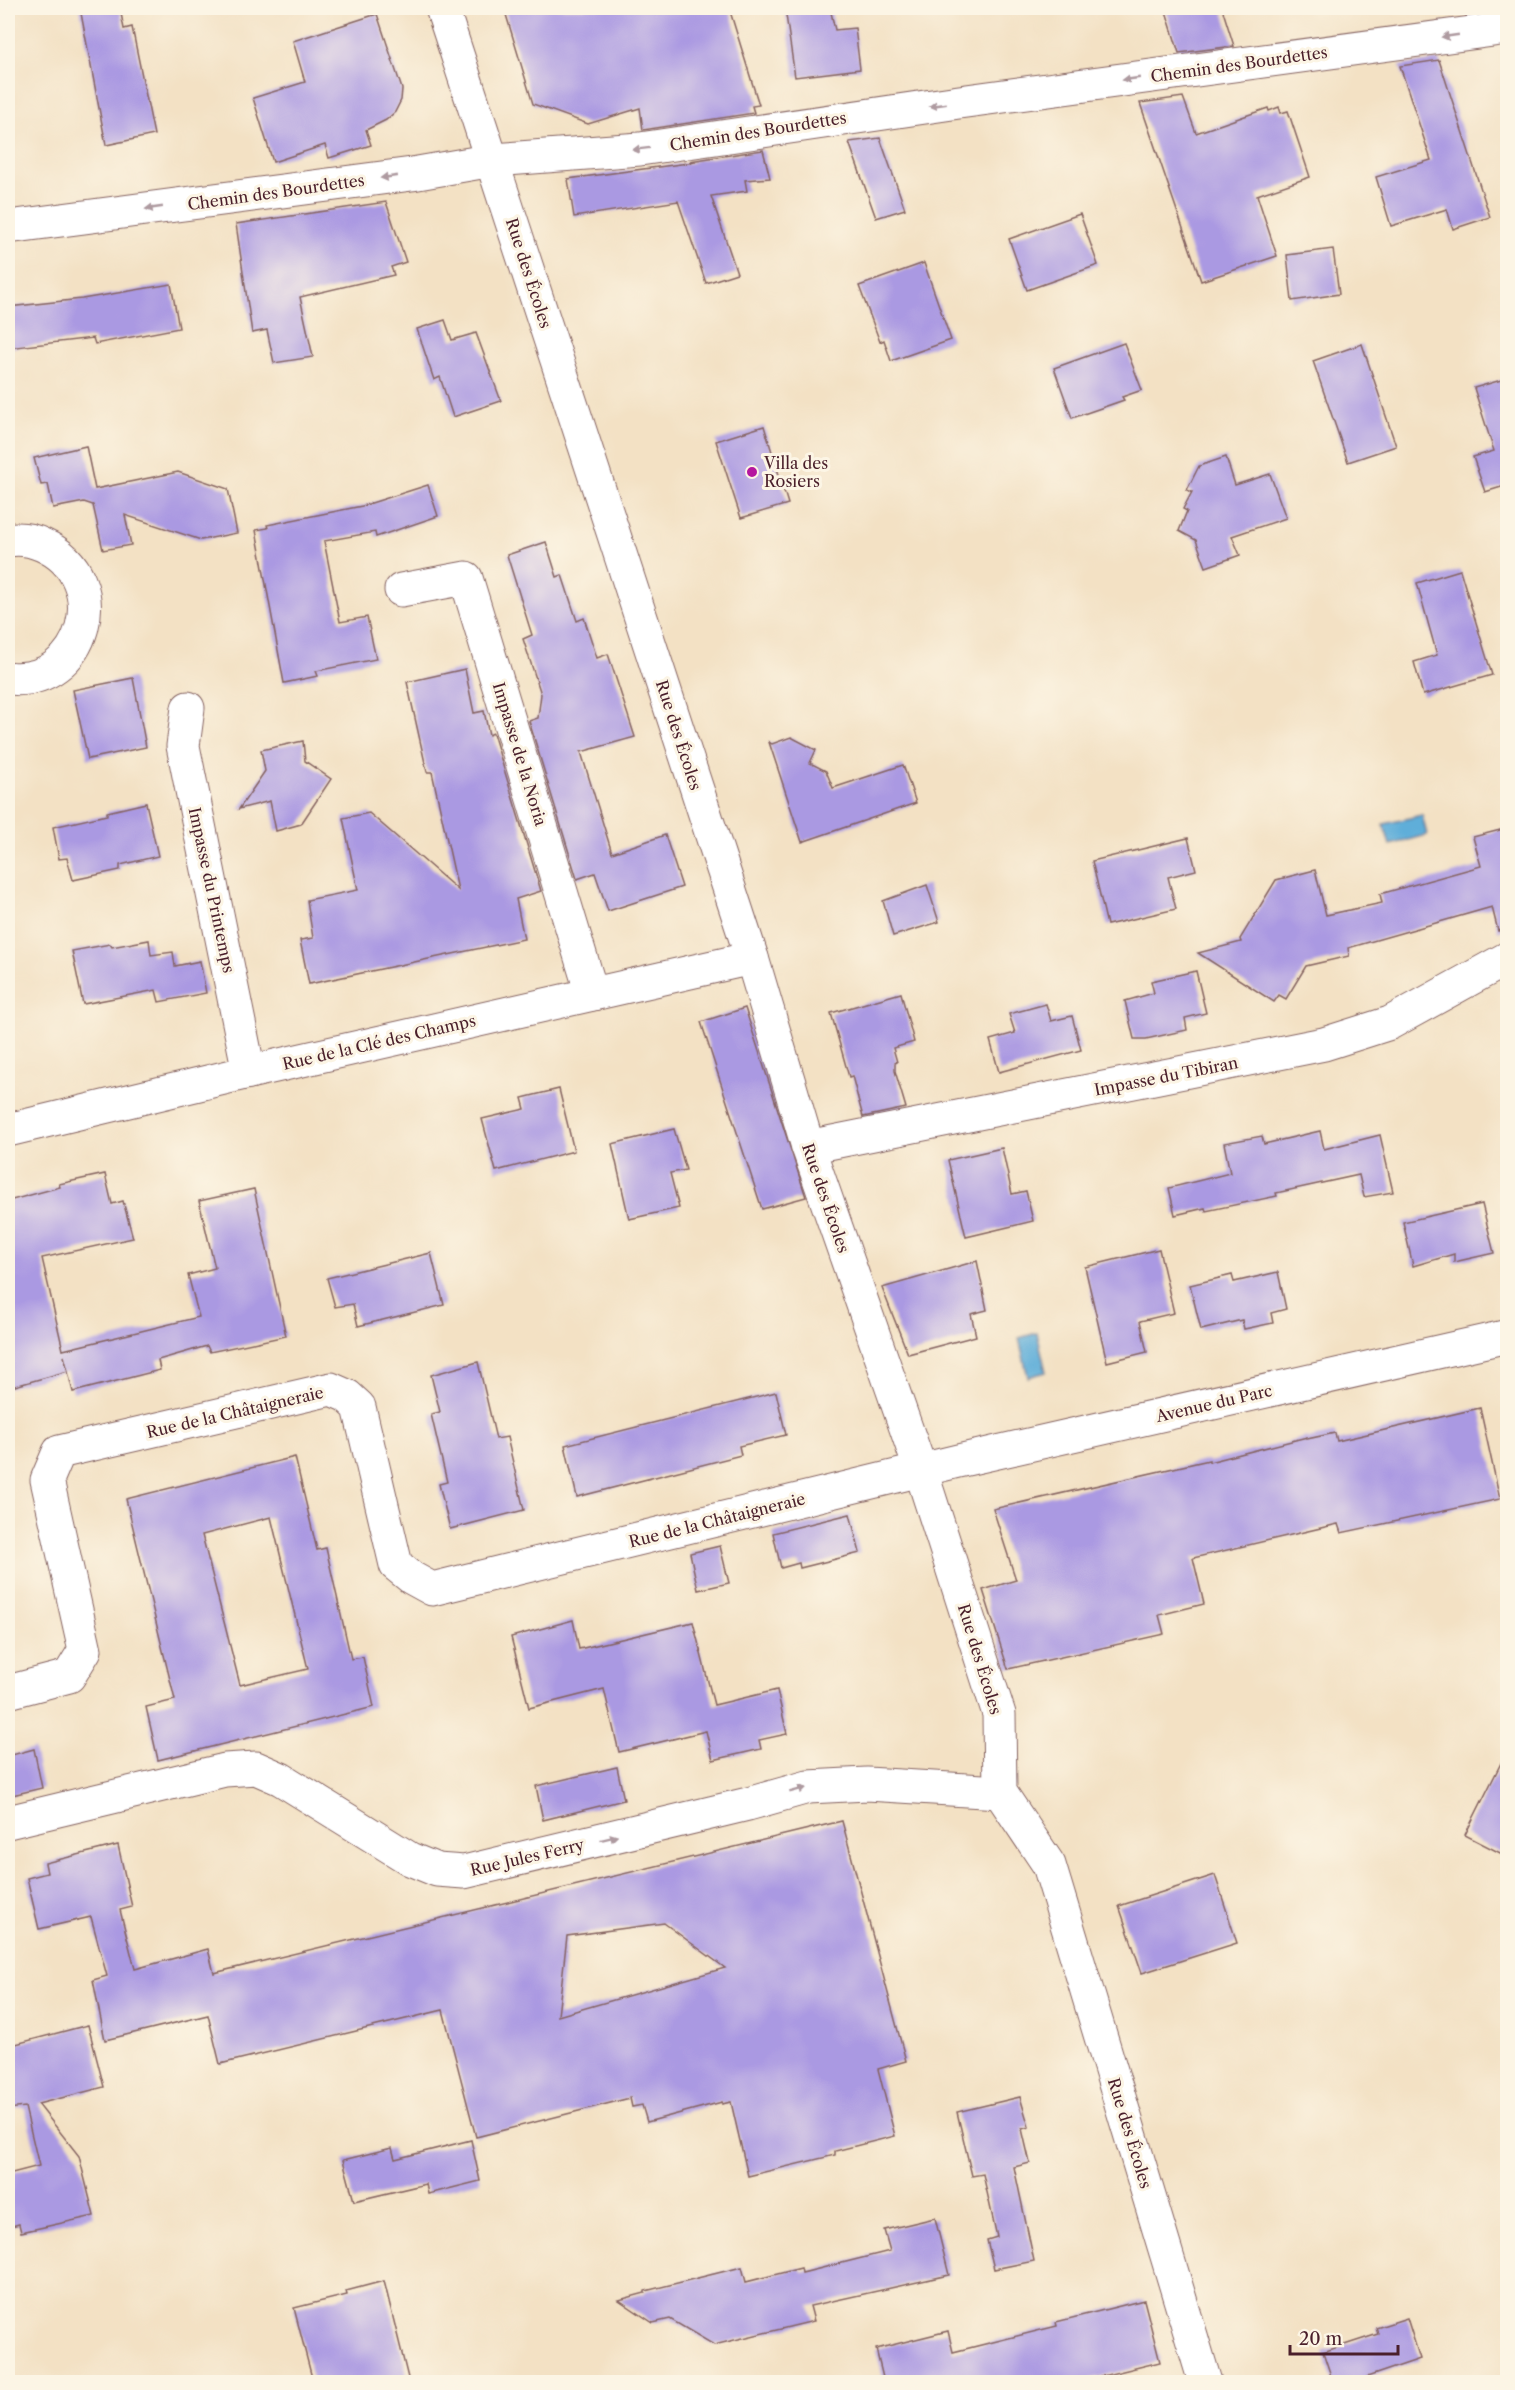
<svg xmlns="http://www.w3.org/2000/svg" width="1515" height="2390" font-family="'Libre Caslon Text',serif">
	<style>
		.water { fill: #5faed9; stroke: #546682; stroke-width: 1.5 }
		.building { fill: #aa99e2; fill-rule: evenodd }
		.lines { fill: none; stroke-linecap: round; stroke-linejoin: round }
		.minor-casing { stroke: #856361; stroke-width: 35 }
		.minor { stroke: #fff; stroke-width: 33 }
		.oneway { fill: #ae9aa0 }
		.poi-dot { fill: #b5179e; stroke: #fcf5e5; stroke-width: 2 }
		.labels { text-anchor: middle; stroke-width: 6; stroke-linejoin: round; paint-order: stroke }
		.street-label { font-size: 16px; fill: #4a1f2b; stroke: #fcf5e5 }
		.poi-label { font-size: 16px; fill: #4a1f2b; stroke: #fcf5e5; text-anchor: start }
	</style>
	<rect width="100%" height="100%" fill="#fcf5e5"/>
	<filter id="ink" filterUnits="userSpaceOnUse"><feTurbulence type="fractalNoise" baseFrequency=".0167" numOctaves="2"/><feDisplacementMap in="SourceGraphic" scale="12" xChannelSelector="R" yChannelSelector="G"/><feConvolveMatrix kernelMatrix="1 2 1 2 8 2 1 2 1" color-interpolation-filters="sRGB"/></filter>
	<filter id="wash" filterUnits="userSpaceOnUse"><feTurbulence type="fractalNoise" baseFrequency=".008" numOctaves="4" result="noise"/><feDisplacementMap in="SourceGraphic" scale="24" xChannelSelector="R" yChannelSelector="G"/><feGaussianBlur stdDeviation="1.35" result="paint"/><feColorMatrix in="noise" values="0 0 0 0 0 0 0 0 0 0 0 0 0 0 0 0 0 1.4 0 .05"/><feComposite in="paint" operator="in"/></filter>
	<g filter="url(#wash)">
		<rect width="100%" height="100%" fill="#f3e1c4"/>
		<!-- water -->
		<g class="water">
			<path d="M1422,815l5,20 -37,10 -6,-21z"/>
			<path d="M1037,1333l9,39 -18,5 -9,-39z"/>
		</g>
		<g id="blocks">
			<!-- building -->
			<g class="building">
				<path d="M80,8h40l4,21 8,-2 22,108 -48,10z"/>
				<path d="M504,8h225l30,97 -7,1 2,7 -111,17 -3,-22 -52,16 -55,-20z"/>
				<path d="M785,8h45l5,22 20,-2 5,41 -65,8z"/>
				<path d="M1165,8h57l12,38 -55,7z"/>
				<path d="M377,14l25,75 -1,11 -6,12 -9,8 -20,10 5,15 -42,13 -4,-13 -52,17 -20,-64 52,-16 -12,-41z"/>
				<path d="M1439,60l51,157 -37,12 -6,-20 -56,17 -15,-49 55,-17 -31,-94z"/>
				<path d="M1183,97l13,36 72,-25 1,3 10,-4 2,6 7,-2 22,66 -53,18 20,61 -76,25 -61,-178z"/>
				<path d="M880,138l25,71 -29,9 -27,-76z"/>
				<path d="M763,150l7,28 -25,2 2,11 -36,5 26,77 -31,10 -28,-82 -104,16 -6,-38 128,-17 -6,-1z"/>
				<path d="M386,202l20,60 -15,5 3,8 -94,22 13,60 -39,6 -7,-33 -15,3 -16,-109z"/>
				<path d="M1080,214l18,51 -71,25 -18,-51z"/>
				<path d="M1333,249l6,45 -47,7 -5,-46z"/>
				<path d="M924,263l27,77 -60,21 -7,-21 -4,2 -21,-56z"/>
				<path d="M171,284l8,44 -84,16 -2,-6 -85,10v-41l74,-8z"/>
				<path d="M445,320l7,20 24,-7 25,68 -48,16 -13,-40 -6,3 -17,-51z"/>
				<path d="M1124,343l18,47 -20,7 2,3 -52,18 -18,-50z"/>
				<path d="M1362,344l34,102 -48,16 -35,-101z"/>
				<path d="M1508,378v107l-23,7 -12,-35 21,-6 -20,-63z"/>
				<path d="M764,426l24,78 -47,14 -25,-77z"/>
				<path d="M86,446l9,43 83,-17 50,17 9,44 -36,7 -76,-25 6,30 -28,5 -10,-45 -9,-3 -31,6 -5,-24 -7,1 -7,-27z"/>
				<path d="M1226,457l9,28 35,-11 16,44 -54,18 8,19 -34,12 -10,-27 -17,-9 8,-20 -4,-2 9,-17 -5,-2 12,-24z"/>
				<path d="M428,485l10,31 -62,21 -1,-5 -51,9 16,81 27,-5 9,42 -60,12 2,5 -34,7 -28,-153 12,-2 -1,-3 95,-19z"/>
				<path d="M546,542l11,35 5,-2 15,46 7,-3 13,40 11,-4 27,83 -54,15 31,101 53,-18 17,52 -74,24 -13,-38 -18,6 -48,-158 9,-3 3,-24 -18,-55 9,-4 -25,-80z"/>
				<path d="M1460,570l32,105 -69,20 -9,-33 23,-7 -20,-72z"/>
				<path d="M465,669l9,44 10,-2 5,24 4,-2 48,158 -25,8 8,40 -215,45 -9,-44 13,-2 -6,-38 51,-10 -15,-72 26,-5 89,77 -26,-118h-5l-20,-90z"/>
				<path d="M133,678l13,69 -58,12 -15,-69z"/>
				<path d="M791,737l25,13 -6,13 16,8 7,17 70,-23 13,38 -114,39 -33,-100 3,2z"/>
				<path d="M303,741l2,20 26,18 -30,45 -25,7 -6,-30 -31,8 26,-38 -4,-21z"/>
				<path d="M146,803l12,53 -38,9v5l-47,10 -6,-22 -8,1 -6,-32 54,-12v-3z"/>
				<path d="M1508,828v101l-10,2 -6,-24 -144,41 1,8 -43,10 -20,33 -7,-4 -5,7 -76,-49 43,-11 -1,-3 36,-59 39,-10 11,45 56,-12 -2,-9 101,-28 -8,-29z"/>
				<path d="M1188,838l8,32 -28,7 8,32 -69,16 -15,-64z"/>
				<path d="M927,885l12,37 -46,14 -10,-35z"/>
				<path d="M149,940l2,15 22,-3 2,14 25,-5 6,32 -47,9 -3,-12 -73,14 -11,-53 38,-7 2,3z"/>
				<path d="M1196,971l10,42 -21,5 2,12 -41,9h-12l-9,-38 29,-8 -3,-12z"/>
				<path d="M901,993l13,49 -21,6 4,14 -2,1v8l11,37 -43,9 -11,-41 -3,1 -18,-64z"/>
				<path d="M1046,1004l5,17 21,-5 9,34 -82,22 -9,-32 25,-7 -6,-19z"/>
				<path d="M745,1008l61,189 -44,12 -61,-187z"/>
				<path d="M559,1089l15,62 -78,20 -14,-52 43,-10 -3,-11z"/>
				<path d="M674,1129l12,41 -16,3 9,35 -50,11 -17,-75z"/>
				<path d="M1320,1131l4,18 56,-14 13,57 -29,5 -5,-22 -83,18 1,3 -71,15 -1,-3 -30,7 -6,-27 61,-15 -6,-30 38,-7 2,8z"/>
				<path d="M1002,1148l10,46 14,-3 7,30 -67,16 -18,-77z"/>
				<path d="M105,1174l7,30 11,-3 10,37 -91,20 21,92 136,-33 -11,-42 27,-7 -16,-67 55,-12 32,147 -76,16 -3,-6 -49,14 2,10 -87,22 -9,-36 4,15 -60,17v-187l52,-14 -1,-3z"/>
				<path d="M1482,1204l12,49 -40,9v-8l-41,12 -10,-44z"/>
				<path d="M1159,1249l15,64 -34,8 7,31 -40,10 -22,-95z"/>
				<path d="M431,1253l13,52 -86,21 -5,-22 -18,3 -8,-29z"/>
				<path d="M977,1261l10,49 -16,4 5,22 -68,18 -26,-66z"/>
				<path d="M1278,1272l8,37 -15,4 2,10 -29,6 -2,-9 -41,10 -11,-45 42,-10 2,7z"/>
				<path d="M478,1362l18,77 11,-2 17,73 -74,19 -11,-45 8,-2 -16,-68 9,-2 -9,-37z"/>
				<path d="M776,1392l10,43 -47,11 2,9 -164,42 -12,-52z"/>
				<path d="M1480,1408l20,91 -159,34 -3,-9 -145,34 11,46 -45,11 5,19 -156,35 -25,-79 33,-10 -23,-71 216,-49v2l98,-25v2l28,-6 2,8z"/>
				<path d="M295,1457l22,93 9,-2 25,111 12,-2 11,50 -216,53 -12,-53 29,-7 -49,-201zM271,1517l37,152 -68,16 -38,-150z"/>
				<path d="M850,1514l10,39 -60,15 -1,-5 -18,5 -8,-35z"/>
				<path d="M720,1546l9,37 -31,7 -8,-37z"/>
				<path d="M573,1620l6,29 114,-27 21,83 63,-15 10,44 -28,6 2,9 -48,11 -7,-29 -87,21 -15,-63 -75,19 -18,-71z"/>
				<path d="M34,1749l8,39 -34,8v-40z"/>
				<path d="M1508,1749v108l-43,-22z"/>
				<path d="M617,1767l7,33 -81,20 -7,-34z"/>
				<path d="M842,1821l64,240 -28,8 17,67 -60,15v4l-87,21 -17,-74 -9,2v-2l-75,20 -5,-17 -10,2 -2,-9 -154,39 -33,-127 -223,54 -12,-49 -103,25 -12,-60 14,-4 -16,-59 -52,12 -12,-51 20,-5 -2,-10 73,-18 14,62 -12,3 15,59 73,-20 6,24zM664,1923l61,45 -167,48 9,-80z"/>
				<path d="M1215,1875l22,68 -95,30 -23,-67z"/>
				<path d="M88,2025l16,62 -66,17 41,52 15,60 -73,16 -2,-8 -11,3v-53l31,-8 -14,-59 -17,2v-63z"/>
				<path d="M1020,2097l9,30 -7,2 8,34 -16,4 20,94 -40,8 -7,-29 10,-3 -14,-63 -11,2 -15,-64z"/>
				<path d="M471,2140l9,41 -52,13 -2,-10 -72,17 -11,-41 49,-12 3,11z"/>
				<path d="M935,2218l14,57 -139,31 4,15 -100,24 -44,-26 -17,4 -34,-23 26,-7v-2l97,-24 4,15 55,-14 1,5 88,-22 -6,-21z"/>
				<path d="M384,2281l25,101h-96l-19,-74 53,-13 -1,-4z"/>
				<path d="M1144,2300l16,62 -82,20h-194l-8,-33 72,-18 5,21 104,-26 -1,-4z"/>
				<path d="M1407,2318l13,41 -53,18 1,5h-35l-10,-30 55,-18 -2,-6z"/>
			</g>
		</g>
	</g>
	<g filter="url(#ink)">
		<use href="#blocks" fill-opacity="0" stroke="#856361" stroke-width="1.5"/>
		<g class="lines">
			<defs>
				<g id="minor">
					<path d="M442,8l310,950 56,189 113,324 78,243 1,78 49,73 156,517"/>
					<path d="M8,227l404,-53 81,-14 147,-11 319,-47 549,-74"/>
					<path d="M8,540c11,-2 24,0 35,5 73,33 42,143 -35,133"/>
					<path d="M401,590l65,-12 126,416"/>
					<path d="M188,708l-5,38 66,326"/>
					<path d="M8,1130l241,-58 503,-114"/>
					<path d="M808,1147l516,-103 66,-21 118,-65"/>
					<path d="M8,1692l61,-16 16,-26 -38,-170 12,-28 272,-63 16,7 12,11 37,158 16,13 20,11 526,-128 550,-125"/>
					<path d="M8,1822l217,-52 31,-2 25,11 129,80 27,11 27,2 284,-68 60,-17 59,-3 133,8"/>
				</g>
			</defs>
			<!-- minor casing -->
			<use href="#minor" class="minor-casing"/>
			<!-- minor -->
			<use href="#minor" class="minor"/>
		</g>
		<!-- one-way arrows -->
		<defs><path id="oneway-solid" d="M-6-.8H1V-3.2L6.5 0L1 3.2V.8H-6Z" transform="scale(1.5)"/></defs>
		<g class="oneway">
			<use href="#oneway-solid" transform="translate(1450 36) rotate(172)"/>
			<use href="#oneway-solid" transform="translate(1131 79) rotate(172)"/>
			<use href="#oneway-solid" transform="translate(938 105) rotate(172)"/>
			<use href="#oneway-solid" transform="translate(641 149) rotate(173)"/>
			<use href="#oneway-solid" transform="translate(389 177) rotate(172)"/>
			<use href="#oneway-solid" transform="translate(154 208) rotate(172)"/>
			<use href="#oneway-solid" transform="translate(798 1790) rotate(-15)"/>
			<use href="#oneway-solid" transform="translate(609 1838) rotate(-14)"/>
		</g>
	</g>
	<!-- markers -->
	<circle class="poi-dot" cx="752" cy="472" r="6"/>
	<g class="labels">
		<!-- street labels -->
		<g class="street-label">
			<text transform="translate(1239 64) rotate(-8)" y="6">Chemin des Bourdettes</text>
			<text transform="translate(758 131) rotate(-9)" y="6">Chemin des Bourdettes</text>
			<text transform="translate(276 192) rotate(-8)" y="6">Chemin des Bourdettes</text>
			<text transform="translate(529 273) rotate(72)" y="6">Rue des Écoles</text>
			<text transform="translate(679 735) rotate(72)" y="6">Rue des Écoles</text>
			<text transform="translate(520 754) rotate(73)" y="6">Impasse de la Noria</text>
			<text transform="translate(212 890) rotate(78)" y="6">Impasse du Printemps</text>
			<text transform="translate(379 1042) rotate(-13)" y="6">Rue de la Clé des Champs</text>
			<text transform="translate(1166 1076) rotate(-11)" y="6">Impasse du Tibiran</text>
			<text transform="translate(826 1198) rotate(71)" y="6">Rue des Écoles</text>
			<text transform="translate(1214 1403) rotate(-13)" y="6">Avenue du Parc</text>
			<text transform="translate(235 1412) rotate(-13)" y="6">Rue de la Châtaigneraie</text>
			<text transform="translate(717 1520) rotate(-14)" y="6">Rue de la Châtaigneraie</text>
			<text transform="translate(980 1659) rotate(73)" y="6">Rue des Écoles</text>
			<text transform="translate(527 1857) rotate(-13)" y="6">Rue Jules Ferry</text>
			<text transform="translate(1130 2133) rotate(73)" y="6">Rue des Écoles</text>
		</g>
		<!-- poi labels -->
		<g class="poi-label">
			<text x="764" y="469">Villa des<tspan x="764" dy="18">Rosiers</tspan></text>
		</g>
	</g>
	<!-- margin -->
	<rect width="1515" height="2390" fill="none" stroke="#fcf5e5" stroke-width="30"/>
	<!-- scale -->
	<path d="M1290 2345v9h108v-9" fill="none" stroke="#4a1f2b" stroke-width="3"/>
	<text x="1299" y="2345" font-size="18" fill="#4a1f2b" stroke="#fcf5e5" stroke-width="4.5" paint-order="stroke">20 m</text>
</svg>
